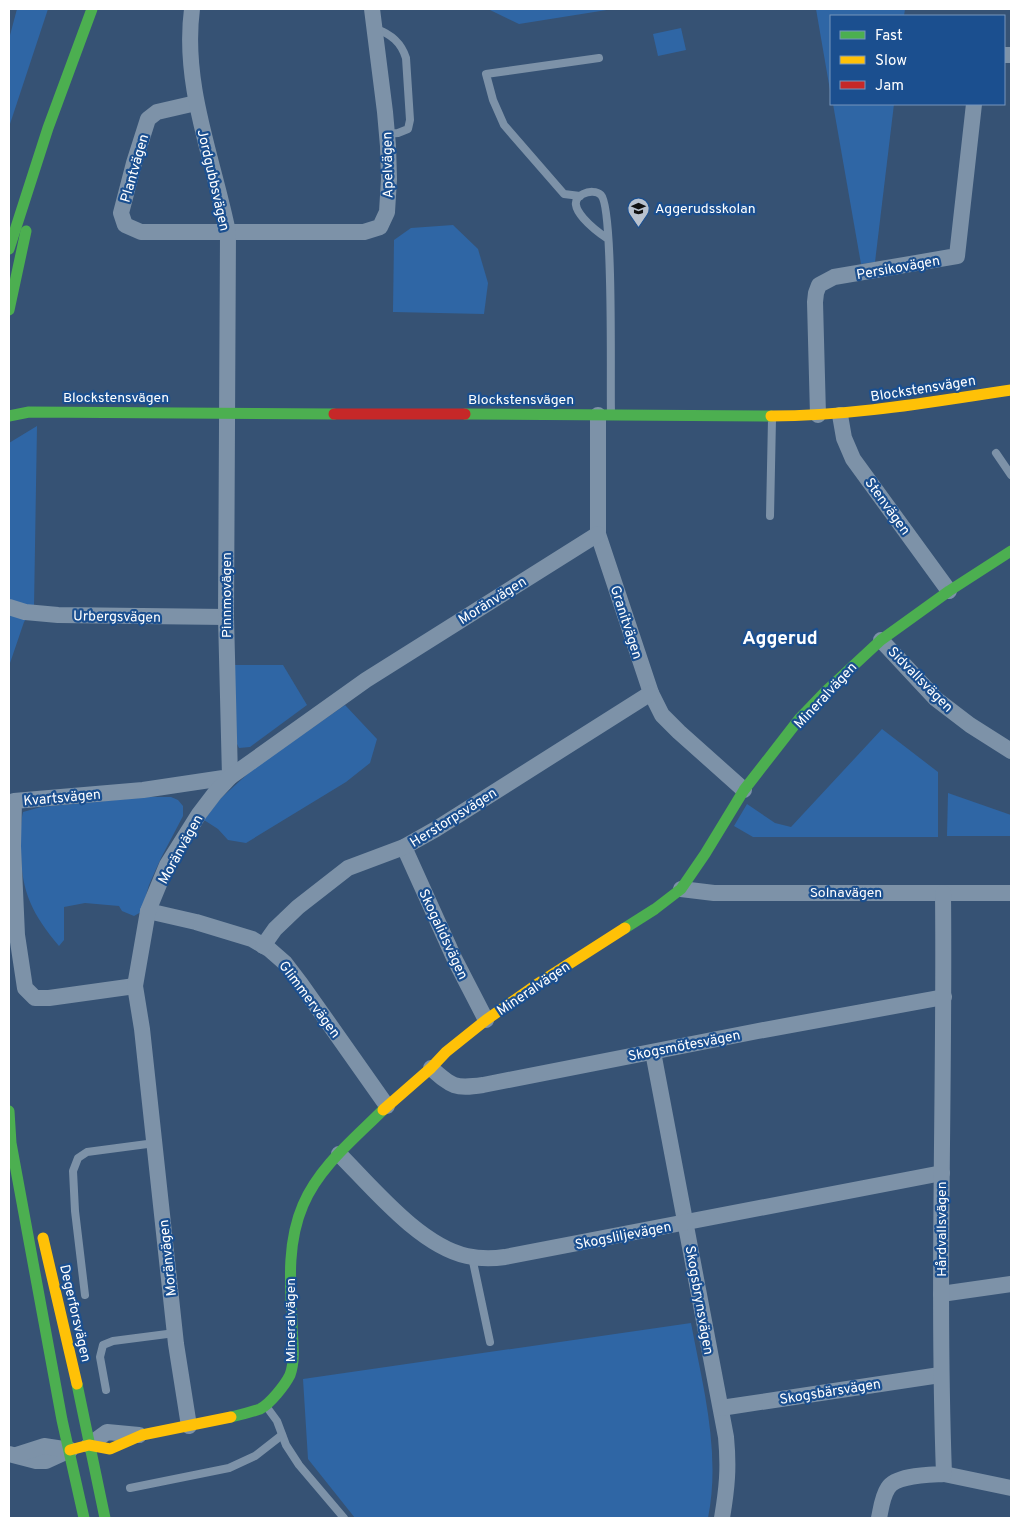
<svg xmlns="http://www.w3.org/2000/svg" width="1020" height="1527" font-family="Overpass,sans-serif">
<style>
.green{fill:#2f66a5}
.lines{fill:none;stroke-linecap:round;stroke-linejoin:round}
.lane{stroke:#7d92a8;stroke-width:8}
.street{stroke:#7d92a8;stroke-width:16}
.fast{stroke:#4caf50;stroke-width:11}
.slow{stroke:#ffc107;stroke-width:11}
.jam{stroke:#c62828;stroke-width:11}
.labels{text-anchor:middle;stroke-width:4.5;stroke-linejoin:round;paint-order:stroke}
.street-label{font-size:14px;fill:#fff;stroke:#1b4f8f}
.poi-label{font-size:14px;fill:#fff;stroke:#1b4f8f;text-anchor:start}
.district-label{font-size:19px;font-weight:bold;fill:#fff;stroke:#1b4f8f}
</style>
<rect width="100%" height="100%" fill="#365274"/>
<g class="green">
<polygon points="17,9 48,9 9,127 9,39"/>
<polygon points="488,9 613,9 519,24"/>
<polygon points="816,9 905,9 904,16 831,16 831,96"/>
<polygon points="681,28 686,50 658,56 653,34"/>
<polygon points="833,104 894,104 875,262 861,264"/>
<polygon points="453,225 478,249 488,283 484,314 393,312 394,240 411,228"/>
<polygon points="37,426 34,607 24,622 9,666 9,443"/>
<polygon points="232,665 283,665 307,705 250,747 239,748 236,742"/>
<polygon points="345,705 377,739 370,763 346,782 246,843 228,840 218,829 204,820 220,799 253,769"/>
<polygon points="882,729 938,772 938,837 753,837 734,826 747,804 775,823 791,827"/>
<polygon points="948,793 1011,815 1011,836 947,836"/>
<path d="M148 797H171L178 800 183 806V816L161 858 149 885 141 912 134 916 122 911 119 906 85 903 64 907V940L59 946C33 915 21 892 21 851 21 837 20 825 23 812L41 807Z"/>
<path d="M691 1323C703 1387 721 1453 708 1518H355L308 1459 303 1379Z"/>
</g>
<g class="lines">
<g class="lane">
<path d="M376 29C391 34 401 42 406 58L410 120 408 129 398 133 387 134"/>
<polyline points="580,196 564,194 504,125 493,100 486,74 599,58"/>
<path d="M608 239C599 233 560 205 583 194 589 191 597 191 601 195 614 208 610 384 611 413"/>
<polyline points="996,453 1011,475"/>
<polyline points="770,516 772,419"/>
<polyline points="472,1257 490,1342"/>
<polyline points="85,1295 75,1211 73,1171 78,1158 87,1152 155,1143"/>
<polyline points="106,1390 100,1357 103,1345 113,1341 175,1333"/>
<polyline points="266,1406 277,1421 286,1445 299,1465 344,1518"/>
<polyline points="130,1488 229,1468 255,1456 282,1435"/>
</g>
<g class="street">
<polyline points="1004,55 1011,55"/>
<polyline points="196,103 157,112 148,119 134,163 121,213 125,225 141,232 364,232 380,227 387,212 389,179 388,146 385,112 372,9"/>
<polyline points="598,415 598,534 651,693 662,715 679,732 744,790"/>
<polyline points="818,415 815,302 816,293 819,285 834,277 957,256 974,104"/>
<polyline points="840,415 844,438 853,459 949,591"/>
<polyline points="9,607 25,612 58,615 226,617"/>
<polyline points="881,640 936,699 970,725 1011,751"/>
<polyline points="404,847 455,960 486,1020"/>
<polyline points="681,889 714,893 1011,893"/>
<polyline points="148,911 196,922 252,939 269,949 285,963 301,984 387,1106"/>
<polyline points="263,946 275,929 298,907 348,868 404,847 436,829 651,693"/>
<path d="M135 986 49 998H35L25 988 17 935 13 846 14 801 143 790 230 777 226 617 228 232C213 158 182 85 192 9"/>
<path d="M653 1052 726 1437C729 1468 727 1488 722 1518"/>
<path d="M431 1068C452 1087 455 1089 483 1085L758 1031 944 997"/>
<path d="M339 1154C372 1187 420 1246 467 1256 480 1259 492 1259 505 1257L942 1173"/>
<polyline points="941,1294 1011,1284"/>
<polyline points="721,1408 940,1375"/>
<polyline points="189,1426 176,1344 142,1029 135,986 148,911 167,865 199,814 215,793 230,777 366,680 598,534"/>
<polyline points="89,1445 107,1432 139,1435"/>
<polyline points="9,1454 36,1461 46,1461 70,1450"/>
<polyline points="16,1455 44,1446 70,1450"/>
<polyline points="944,1474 1011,1488"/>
<path d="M879 1518C881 1509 882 1497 888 1488 896 1475 929 1475 944 1474 937 1280 945 1087 943 893"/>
</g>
<g class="fast">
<polyline points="9,249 48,128 92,9"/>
<polyline points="9,310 26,231"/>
<polyline points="465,414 771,416"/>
<polyline points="9,416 29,412 334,414"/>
<polyline points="625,928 655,909 681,889 705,854 744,790 800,718 825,692 881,640 949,591 1011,551"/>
<polyline points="9,1111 11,1143 62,1420 84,1518"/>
<polyline points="77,1384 105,1518"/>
<path d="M231 1417C240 1415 251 1412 260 1409 270 1404 285 1385 290 1375 296 1359 292 1338 292 1322 290 1283 287 1242 303 1205 319 1167 354 1139 383 1110"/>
</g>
<g class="slow">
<path d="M771 416C853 416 930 402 1011 390"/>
<polyline points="383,1110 431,1068 446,1052 486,1020 536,985 625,928"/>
<polyline points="43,1238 77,1384"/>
<polyline points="70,1450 89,1445 110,1449 142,1435 231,1417"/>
</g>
<polyline class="jam" points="334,414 465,414"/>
</g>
<defs>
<symbol id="school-pin" viewBox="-11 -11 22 30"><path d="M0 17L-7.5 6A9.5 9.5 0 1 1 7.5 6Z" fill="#b9c2ce" stroke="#1b4f8f"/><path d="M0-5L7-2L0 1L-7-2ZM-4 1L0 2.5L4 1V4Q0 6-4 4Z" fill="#111"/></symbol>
</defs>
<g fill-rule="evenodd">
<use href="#school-pin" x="626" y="196" width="25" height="34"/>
</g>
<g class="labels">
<g class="street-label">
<text transform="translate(387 165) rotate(-91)" y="5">Apelvägen</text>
<text transform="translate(134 168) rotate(-74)" y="5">Plantvägen</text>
<text transform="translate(214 180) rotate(77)" y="5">Jordgubbsvägen</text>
<text transform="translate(898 267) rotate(-10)" y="5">Persikovägen</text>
<text transform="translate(923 388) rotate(-9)" y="5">Blockstensvägen</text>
<text x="116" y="402">Blockstensvägen</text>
<text x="521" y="404">Blockstensvägen</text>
<text transform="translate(888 506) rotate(54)" y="5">Stenvägen</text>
<text transform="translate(226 595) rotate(-90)" y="5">Pinnmovägen</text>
<text transform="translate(492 600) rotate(-32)" y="5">Moränvägen</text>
<text transform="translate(117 616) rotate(1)" y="5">Urbergsvägen</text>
<text transform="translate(627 622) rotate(72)" y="5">Granitvägen</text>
<text transform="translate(921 679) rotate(45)" y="5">Sidvallsvägen</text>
<text transform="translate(825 695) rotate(-47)" y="5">Mineralvägen</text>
<text transform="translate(62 797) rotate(-5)" y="5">Kvartsvägen</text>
<text transform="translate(453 817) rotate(-32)" y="5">Herstorpsvägen</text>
<text transform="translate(180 849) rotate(-61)" y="5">Moränvägen</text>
<text x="846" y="897">Solnavägen</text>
<text transform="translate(444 934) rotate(65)" y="5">Skogalidsvägen</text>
<text transform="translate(533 988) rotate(-34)" y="5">Mineralvägen</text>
<text transform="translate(310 999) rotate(53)" y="5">Glimmervägen</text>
<text transform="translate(684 1045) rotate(-11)" y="5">Skogsmötesvägen</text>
<text transform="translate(941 1229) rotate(-90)" y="5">Hårdvallsvägen</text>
<text transform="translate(623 1235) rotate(-11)" y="5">Skogsliljevägen</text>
<text transform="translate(167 1258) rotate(-96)" y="5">Moränvägen</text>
<text transform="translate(700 1300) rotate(80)" y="5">Skogsbrynsvägen</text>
<text transform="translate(76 1313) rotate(77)" y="5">Degerforsvägen</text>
<text transform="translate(290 1320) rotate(-90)" y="5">Mineralvägen</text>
<text transform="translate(830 1391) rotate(-9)" y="5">Skogsbärsvägen</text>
</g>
<g class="poi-label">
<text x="655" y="213">Aggerudsskolan</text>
</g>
<g class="district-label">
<text x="780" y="644">Aggerud</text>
</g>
</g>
<rect width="1020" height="1527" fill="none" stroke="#ffffff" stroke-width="20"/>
<rect x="830" y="15" width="175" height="90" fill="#1b4f8f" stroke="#7695bc"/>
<rect x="840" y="31" width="25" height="8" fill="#4caf50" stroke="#7695bc"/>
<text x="875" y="40" font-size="15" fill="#ffffff">Fast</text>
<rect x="840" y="56" width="25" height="8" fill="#ffc107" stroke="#7695bc"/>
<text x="875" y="65" font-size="15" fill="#ffffff">Slow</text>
<rect x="840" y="81" width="25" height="8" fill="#c62828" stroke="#7695bc"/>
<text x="875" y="90" font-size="15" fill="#ffffff">Jam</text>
</svg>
